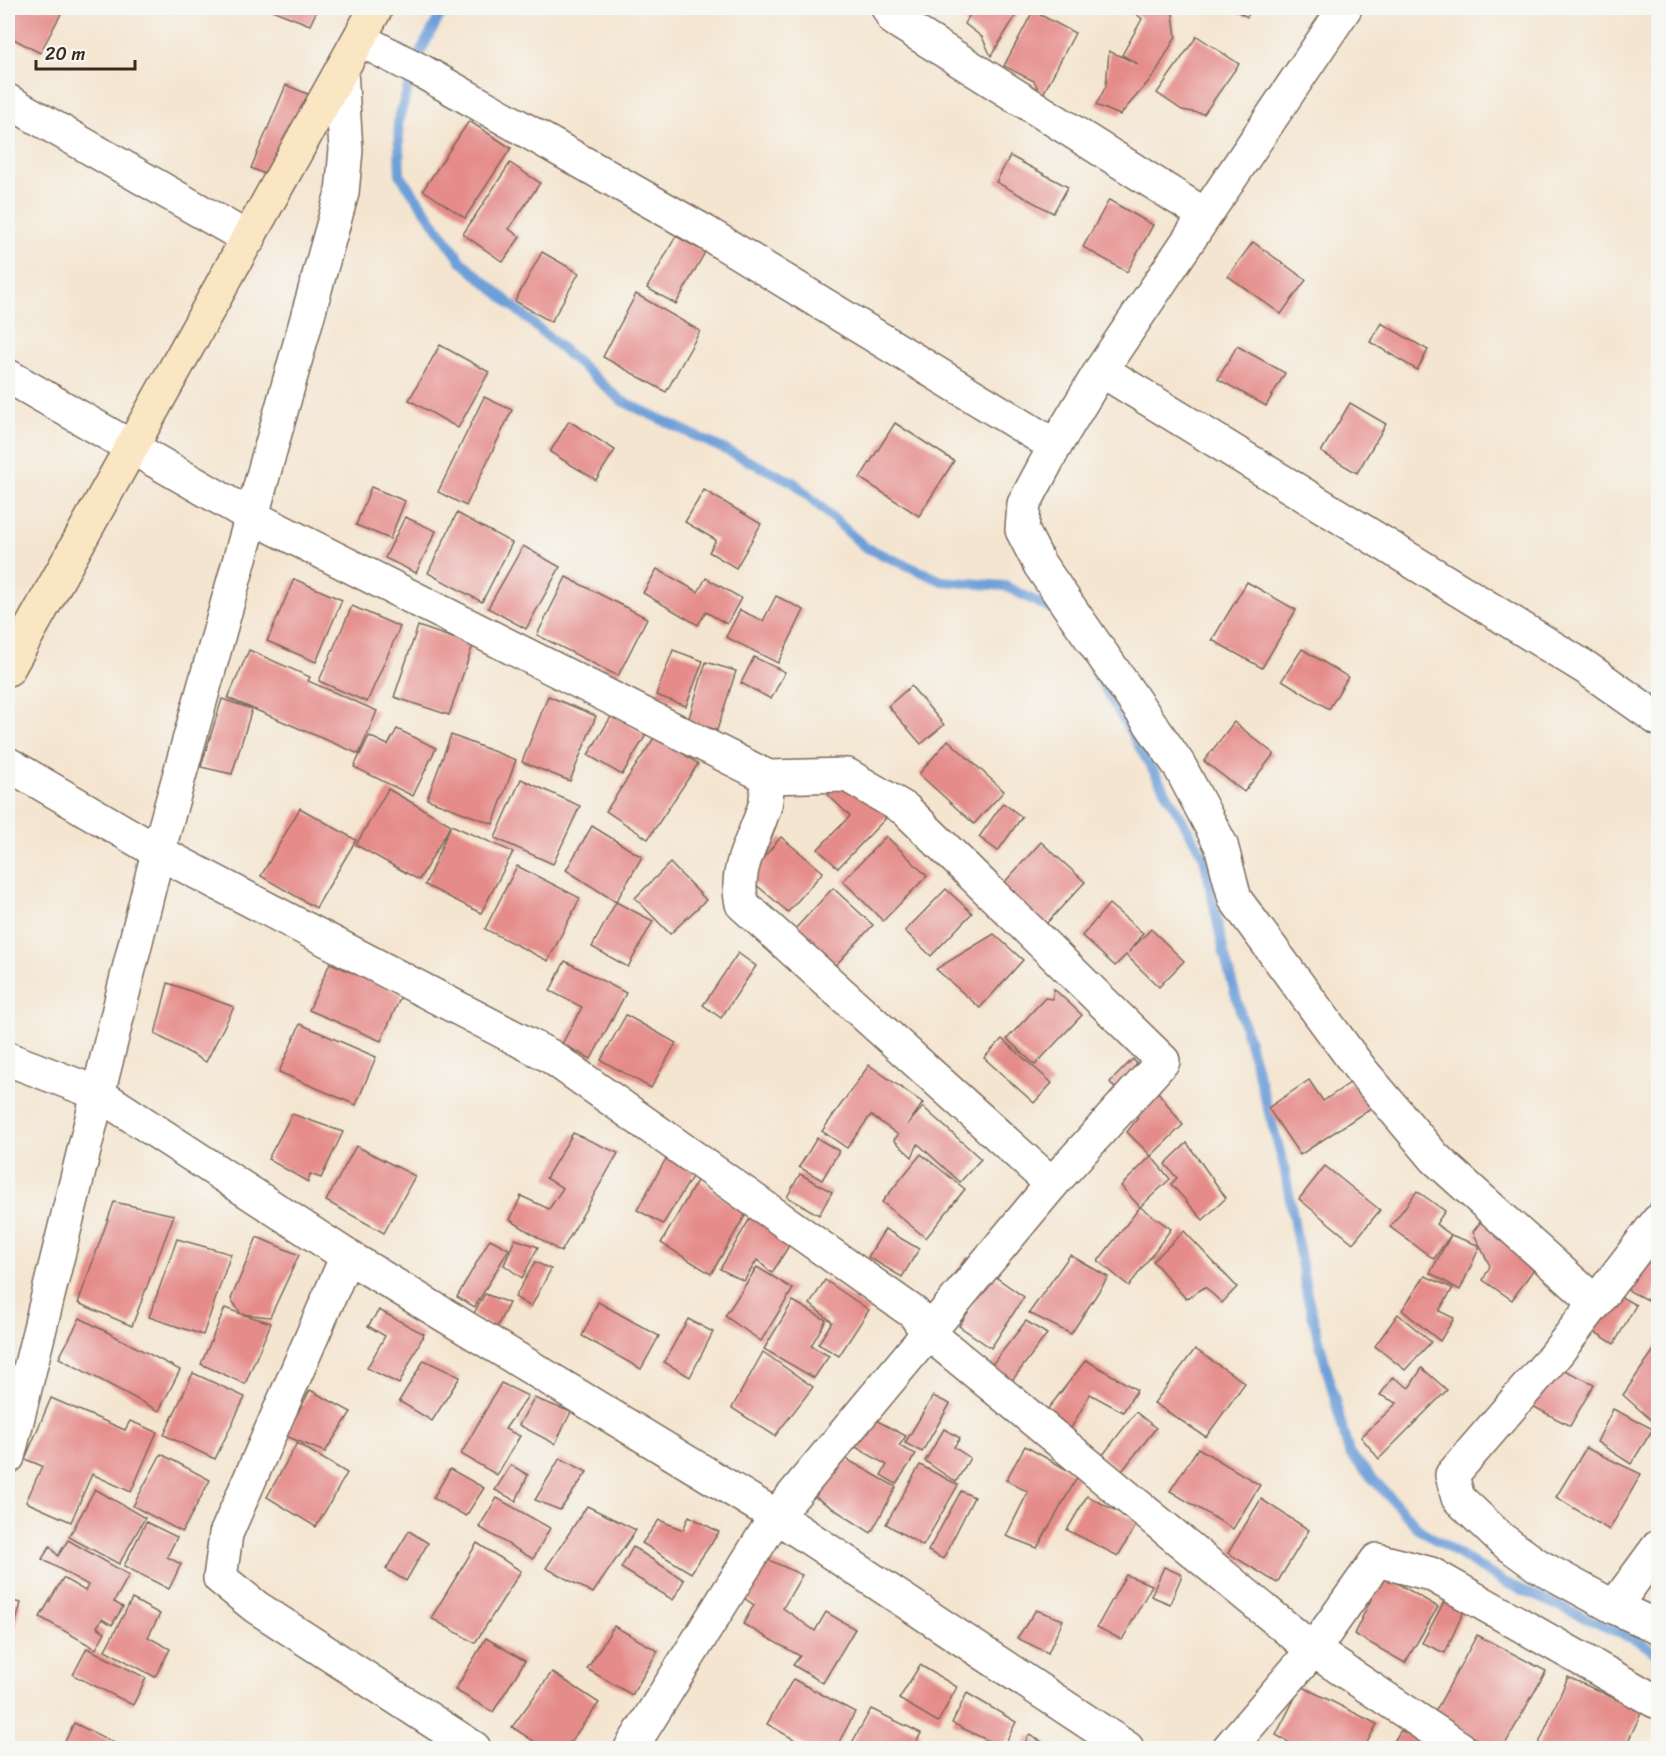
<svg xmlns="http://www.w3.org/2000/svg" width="1666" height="1756" font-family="Sriracha,sans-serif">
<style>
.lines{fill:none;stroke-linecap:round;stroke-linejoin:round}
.stream{stroke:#6d9fd8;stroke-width:10}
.building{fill:#e58c8a}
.street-casing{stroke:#7c6b5c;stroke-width:36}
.secondary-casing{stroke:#7c6b5c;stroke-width:36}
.street{stroke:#fff;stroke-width:33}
.secondary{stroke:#fbe6c4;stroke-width:33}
</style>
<rect width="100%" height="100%" fill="#f6f6f2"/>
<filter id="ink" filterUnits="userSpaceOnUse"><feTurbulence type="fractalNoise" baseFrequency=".0167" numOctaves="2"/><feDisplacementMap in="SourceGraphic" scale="12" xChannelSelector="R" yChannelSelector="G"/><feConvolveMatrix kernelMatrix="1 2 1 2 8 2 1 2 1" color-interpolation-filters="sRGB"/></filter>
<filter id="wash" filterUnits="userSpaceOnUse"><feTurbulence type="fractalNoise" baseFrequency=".008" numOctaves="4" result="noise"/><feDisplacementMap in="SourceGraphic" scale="24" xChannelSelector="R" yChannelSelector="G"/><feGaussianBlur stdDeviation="1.35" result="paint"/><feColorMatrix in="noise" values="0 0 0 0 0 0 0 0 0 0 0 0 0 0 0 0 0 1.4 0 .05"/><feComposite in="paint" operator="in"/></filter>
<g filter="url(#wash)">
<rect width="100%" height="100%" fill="#f4e5d0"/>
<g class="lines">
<g class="stream">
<polyline points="444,8 418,56 398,121 400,175 462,262 622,401 793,482 865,547 942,581 1005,586 1055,611 1059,617"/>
<polyline points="1094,670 1204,857 1224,954 1284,1166 1307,1295 1349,1453 1420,1530 1502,1581 1642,1643 1658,1655"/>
</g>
</g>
<g id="blocks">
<g class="building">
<polygon points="8,8 64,8 40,53 8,36"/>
<polygon points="267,8 318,8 310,25"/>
<polygon points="973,8 1020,9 991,56 982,37 965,24"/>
<polygon points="1130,8 1172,8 1176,36 1155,74 1120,115 1096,105 1106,86 1109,51 1138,64 1122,55 1142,19"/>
<polygon points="1231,8 1252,8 1247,17"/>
<polygon points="1033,11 1075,33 1042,96 1034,81 1004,66"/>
<polygon points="1197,36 1239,64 1204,114 1182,110 1157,93"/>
<polygon points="286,85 310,95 276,179 251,168"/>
<polygon points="469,121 511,148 465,218 423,190"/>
<polygon points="1010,156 1068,187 1053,213 996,182"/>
<polygon points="510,163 540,183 509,229 520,237 503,262 463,234"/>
<polygon points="1109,200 1153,225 1127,272 1083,247"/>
<polygon points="676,236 705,252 676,304 647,288"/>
<polygon points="1253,242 1306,280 1281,314 1228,276"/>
<polygon points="542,252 579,273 551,322 515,301"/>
<polygon points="636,294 700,331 666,392 603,357"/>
<polygon points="1381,323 1428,350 1417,370 1370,342"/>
<polygon points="440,345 489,372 458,428 409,400"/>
<polygon points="1237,346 1285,373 1266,406 1218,379"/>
<polygon points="484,397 512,410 466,506 438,492"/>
<polygon points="1350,403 1386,424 1357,473 1321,452"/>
<polygon points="569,421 615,450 596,480 550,452"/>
<polygon points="895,423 954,461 919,516 860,478"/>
<polygon points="371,487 405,501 390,539 356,525"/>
<polygon points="704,490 761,524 736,568 709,552 716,540 685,522"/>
<polygon points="457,513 512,543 482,602 428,573"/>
<polygon points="405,517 436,531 416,573 385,558"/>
<polygon points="523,546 560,567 526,629 488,608"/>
<polygon points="657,569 698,592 706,578 741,598 727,624 706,612 698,625 643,593"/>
<polygon points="566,577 647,618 618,676 537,635"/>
<polygon points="294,579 342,600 316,662 267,641"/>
<polygon points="1247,582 1296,610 1262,668 1212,640"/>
<polygon points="776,596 804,610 778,663 726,637 740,610 763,621"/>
<polygon points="352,606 400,627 367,702 319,681"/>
<polygon points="418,626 473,645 449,715 394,697"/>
<polygon points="1302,649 1348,677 1329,709 1282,680"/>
<polygon points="249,650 310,677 308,681 377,711 359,754 228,698"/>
<polygon points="673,650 703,661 686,706 656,695"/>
<polygon points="754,657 785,672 771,699 741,683"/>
<polygon points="706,662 736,671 717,730 688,721"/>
<polygon points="911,686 944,725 921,744 888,706"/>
<polygon points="548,696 596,716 570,781 522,762"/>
<polygon points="222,699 252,709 232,774 201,767"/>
<polygon points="612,715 646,735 622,775 588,755"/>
<polygon points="1234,722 1274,754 1244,792 1204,761"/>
<polygon points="397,729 436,748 413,796 354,767 369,736 388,745"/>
<polygon points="451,735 516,760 493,824 427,799"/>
<polygon points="656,735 698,764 648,839 606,811"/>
<polygon points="948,740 1004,791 974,824 919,774"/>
<polygon points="847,775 888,816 838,868 818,849 850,816 828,795"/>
<polygon points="521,779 580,806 553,864 495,838"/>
<polygon points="388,789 451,825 513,852 481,913 425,885 451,825 419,880 356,845"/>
<polygon points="1003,803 1022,817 998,851 979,837"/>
<polygon points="300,808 356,840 316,908 261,876"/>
<polygon points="592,826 642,857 616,902 566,870"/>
<polygon points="886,836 927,876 883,921 843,881"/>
<polygon points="781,837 823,872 788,912 747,877"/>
<polygon points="1041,842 1085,882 1045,925 1002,885"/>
<polygon points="670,863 706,900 670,934 635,898"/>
<polygon points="517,866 580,898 548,961 485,929"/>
<polygon points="833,888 873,925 834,967 794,930"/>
<polygon points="946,889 972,913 931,956 905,931"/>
<polygon points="616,902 653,921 628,967 592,947"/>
<polygon points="1109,904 1143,933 1129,952 1151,929 1184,961 1159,987 1126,955 1115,966 1082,936"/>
<polygon points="994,934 1023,960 980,1008 936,969"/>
<polygon points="738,953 756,966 721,1018 703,1005"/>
<polygon points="565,961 626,993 591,1059 562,1044 582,1007 550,991"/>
<polygon points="330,963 402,994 381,1041 309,1010"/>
<polygon points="168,983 234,1007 206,1062 155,1034"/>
<polygon points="1054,989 1082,1015 1035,1065 1007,1039 1045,998 1053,999"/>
<polygon points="626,1015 676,1043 651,1088 601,1060"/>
<polygon points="300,1024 376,1057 356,1105 279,1072"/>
<polygon points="1002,1039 1052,1083 1034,1103 984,1058"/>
<polygon points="1133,1059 1183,1125 1151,1156 1170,1179 1140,1207 1121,1186 1151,1156 1127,1132 1138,1118 1110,1082"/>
<polygon points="869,1065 923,1103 907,1125 923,1107 981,1159 960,1182 918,1144 912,1157 894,1140 898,1135 871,1115 847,1148 822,1131"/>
<polygon points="1309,1080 1323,1101 1353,1081 1371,1108 1300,1155 1268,1108"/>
<polygon points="292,1114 343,1132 321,1178 310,1174 308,1182 268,1159"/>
<polygon points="573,1133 618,1153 561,1252 510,1220 521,1196 549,1209 563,1188 546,1178"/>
<polygon points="817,1138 839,1151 822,1180 799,1167"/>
<polygon points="1187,1143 1226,1198 1203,1220 1171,1184 1177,1178 1165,1164"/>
<polygon points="356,1146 415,1176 384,1233 326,1201"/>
<polygon points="921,1154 965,1189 926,1238 882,1202"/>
<polygon points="667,1157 695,1172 663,1224 637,1210"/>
<polygon points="1325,1166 1380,1210 1353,1243 1299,1199"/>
<polygon points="800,1174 832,1192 819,1215 787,1197"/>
<polygon points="698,1179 746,1214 711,1274 661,1243"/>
<polygon points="1658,1190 1658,1217 1648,1209"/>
<polygon points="1417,1191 1445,1211 1436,1224 1451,1235 1434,1259 1390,1227"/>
<polygon points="114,1202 174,1215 132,1326 78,1303"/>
<polygon points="1140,1207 1171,1229 1129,1286 1098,1261"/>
<polygon points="1487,1213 1538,1263 1512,1300 1483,1280 1490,1266 1473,1232"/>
<polygon points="752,1215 793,1239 772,1273 757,1260 744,1281 720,1269"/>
<polygon points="885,1229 919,1249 902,1277 868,1257"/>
<polygon points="1184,1231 1237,1287 1222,1303 1205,1287 1186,1299 1153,1261"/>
<polygon points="1451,1235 1480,1246 1460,1290 1430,1273"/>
<polygon points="257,1237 299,1255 270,1317 242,1314 271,1323 245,1384 201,1364 225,1308 241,1314 231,1299"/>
<polygon points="177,1239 231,1254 203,1335 149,1317"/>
<polygon points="490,1239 509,1249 475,1307 457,1297"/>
<polygon points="515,1239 538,1247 522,1278 504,1265"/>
<polygon points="1624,1245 1658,1264 1658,1285 1649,1301 1606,1279"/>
<polygon points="1070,1255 1108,1277 1071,1334 1029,1313"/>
<polygon points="967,1257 1024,1297 991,1348 959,1326 973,1304 946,1285"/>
<polygon points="535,1262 551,1269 531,1307 515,1297"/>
<polygon points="757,1267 793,1289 761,1341 725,1316"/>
<polygon points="1425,1276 1453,1288 1439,1311 1454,1318 1440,1341 1402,1310"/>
<polygon points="825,1280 869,1310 839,1356 818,1344 832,1322 810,1304"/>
<polygon points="1595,1283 1636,1305 1614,1344 1574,1319"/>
<polygon points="485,1294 509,1303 496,1329 473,1315"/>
<polygon points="793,1301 826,1320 811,1346 829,1356 814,1378 764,1349"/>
<polygon points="598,1302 659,1336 641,1369 582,1336"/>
<polygon points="379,1310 424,1334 399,1384 367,1368 385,1336 368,1326"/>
<polygon points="1398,1314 1431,1342 1405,1370 1375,1346"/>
<polygon points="80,1318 180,1370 159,1411 59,1358"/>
<polygon points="688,1319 713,1332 690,1377 664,1362"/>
<polygon points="1026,1321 1047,1334 1008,1386 987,1371"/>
<polygon points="1658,1344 1658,1426 1623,1395"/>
<polygon points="1195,1349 1245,1383 1206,1437 1154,1403"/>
<polygon points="763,1352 813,1387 775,1436 732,1408"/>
<polygon points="424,1360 460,1377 432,1421 399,1401"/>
<polygon points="1086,1360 1137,1390 1123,1412 1090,1394 1070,1430 1047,1410"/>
<polygon points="1543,1360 1594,1384 1570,1426 1523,1401"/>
<polygon points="1422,1368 1447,1390 1379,1459 1361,1437 1397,1403 1380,1395 1393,1377 1409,1388"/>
<polygon points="193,1373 245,1397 215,1459 164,1435"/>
<polygon points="501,1383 528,1396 505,1429 520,1436 497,1475 461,1454"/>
<polygon points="310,1390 351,1412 325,1452 286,1436"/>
<polygon points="933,1396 950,1404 922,1452 905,1443"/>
<polygon points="51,1398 125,1430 130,1421 157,1432 131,1492 92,1474 71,1522 26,1502 42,1466 25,1459"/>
<polygon points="534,1398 571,1412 555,1444 519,1425"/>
<polygon points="1613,1409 1653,1429 1631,1464 1597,1442"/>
<polygon points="1136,1412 1156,1428 1122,1471 1102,1456"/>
<polygon points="870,1417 906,1436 899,1446 916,1454 896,1484 881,1475 887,1465 854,1446"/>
<polygon points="944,1429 960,1438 954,1447 970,1458 956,1482 925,1461"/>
<polygon points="297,1443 347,1473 316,1527 267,1497"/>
<polygon points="1025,1446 1078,1476 1037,1548 1006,1536 1028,1492 1006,1480"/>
<polygon points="1198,1448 1260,1485 1233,1529 1170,1491"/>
<polygon points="1586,1448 1641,1474 1609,1530 1556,1497"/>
<polygon points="161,1454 210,1480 182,1532 133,1506"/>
<polygon points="841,1456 896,1487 871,1533 815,1497"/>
<polygon points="560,1458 587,1472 560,1510 535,1500"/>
<polygon points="511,1465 528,1475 516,1501 495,1490"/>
<polygon points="920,1465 958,1485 923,1546 886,1524"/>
<polygon points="450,1469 484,1488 466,1516 433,1498"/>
<polygon points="95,1489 145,1518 119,1564 69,1537"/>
<polygon points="961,1491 974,1497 943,1559 928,1551"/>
<polygon points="1087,1496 1138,1522 1118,1556 1067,1530"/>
<polygon points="497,1498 550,1528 533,1559 479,1527"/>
<polygon points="1261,1499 1309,1530 1277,1583 1228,1553"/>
<polygon points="587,1506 636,1530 593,1593 546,1568"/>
<polygon points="689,1516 719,1532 691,1573 642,1543 659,1520 683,1530"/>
<polygon points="146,1522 177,1537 167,1557 181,1564 169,1589 124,1566"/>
<polygon points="409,1531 428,1543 406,1581 386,1569"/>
<polygon points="68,1540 129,1575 114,1602 123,1607 112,1625 102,1619 97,1627 105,1632 96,1649 40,1617 63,1578 85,1591 88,1585 42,1559 50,1546 58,1556"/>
<polygon points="477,1543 521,1571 475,1643 431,1618"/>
<polygon points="633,1547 684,1580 673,1600 621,1568"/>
<polygon points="767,1559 802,1575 783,1608 815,1631 826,1612 855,1629 823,1683 793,1665 800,1656 743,1624 754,1605 744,1598"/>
<polygon points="1164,1567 1182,1575 1170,1604 1151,1596"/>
<polygon points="1126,1575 1152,1585 1122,1640 1097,1627"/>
<polygon points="1383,1575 1438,1607 1405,1663 1354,1634"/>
<polygon points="132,1599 160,1614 148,1637 170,1649 155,1677 105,1650"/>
<polygon points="8,1600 21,1603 8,1652"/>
<polygon points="1445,1600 1465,1608 1445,1653 1422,1643"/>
<polygon points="1036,1610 1063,1620 1048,1653 1017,1638"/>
<polygon points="614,1626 658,1651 632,1695 587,1669"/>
<polygon points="1477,1635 1546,1671 1503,1748 1490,1748 1435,1712"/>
<polygon points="486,1638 525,1661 493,1712 455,1690"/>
<polygon points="87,1648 146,1678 133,1705 73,1675"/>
<polygon points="920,1665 957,1687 938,1722 899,1699"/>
<polygon points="552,1672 599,1703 566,1748 544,1748 512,1727"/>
<polygon points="1568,1677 1642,1711 1625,1748 1537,1748"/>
<polygon points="793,1679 855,1712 836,1748 809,1748 767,1724"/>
<polygon points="1301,1686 1377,1724 1364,1748 1298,1748 1276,1735"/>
<polygon points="967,1693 1016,1722 1003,1748 952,1723"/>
<polygon points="871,1709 921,1733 913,1748 849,1748"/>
<polygon points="74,1723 113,1742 109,1748 62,1748"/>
<polygon points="1401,1730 1430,1747 1390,1748"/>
<polygon points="1029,1735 1054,1748 1022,1748"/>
</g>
</g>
</g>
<g filter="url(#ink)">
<use href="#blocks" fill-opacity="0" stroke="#7c6b5c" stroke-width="1.5"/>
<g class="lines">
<defs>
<g id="street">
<polyline points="888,8 894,19 1205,215"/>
<polyline points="1345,8 1101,370 1055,446 1024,504 1022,530 1040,565 1179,765 1221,845 1235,899 1361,1070 1435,1158 1596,1303"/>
<polyline points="359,39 423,72 705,232 1055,446"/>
<polyline points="8,101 249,239"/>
<polyline points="1101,370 1586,668 1658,719"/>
<polyline points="8,376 251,516 768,777 847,775 905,809 1163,1061 1052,1184 776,1516 631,1748"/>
<polyline points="8,764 158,852 550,1056 914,1313 927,1332 1313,1650 1460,1748"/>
<path d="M768 777C767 786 767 796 765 805 755 840 733 867 742 904L1052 1184"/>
<polyline points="8,1059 97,1093 347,1256 776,1516 1127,1748"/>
<polyline points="1658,1221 1557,1353 1452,1475 1458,1498 1501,1539 1537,1565 1614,1607 1658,1627"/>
<polyline points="347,1256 226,1534 220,1578 256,1607 474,1748"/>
<polyline points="8,1457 158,852 342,193 346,150 341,71"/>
<polyline points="1614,1607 1658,1547"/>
<polyline points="1229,1748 1313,1650 1377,1560 1431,1574 1655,1701"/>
</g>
<polyline id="secondary" points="8,669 376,8"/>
</defs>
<use href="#street" class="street-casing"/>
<use href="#secondary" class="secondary-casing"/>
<use href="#street" class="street"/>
<use href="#secondary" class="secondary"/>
</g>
</g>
<rect width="1666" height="1756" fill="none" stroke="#f6f6f2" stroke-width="30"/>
<path d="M36 60v9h99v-9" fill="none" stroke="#3b2a1e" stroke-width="3"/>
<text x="45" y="60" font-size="18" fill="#3b2a1e" stroke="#f6f6f2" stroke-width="4.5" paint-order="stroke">20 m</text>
</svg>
